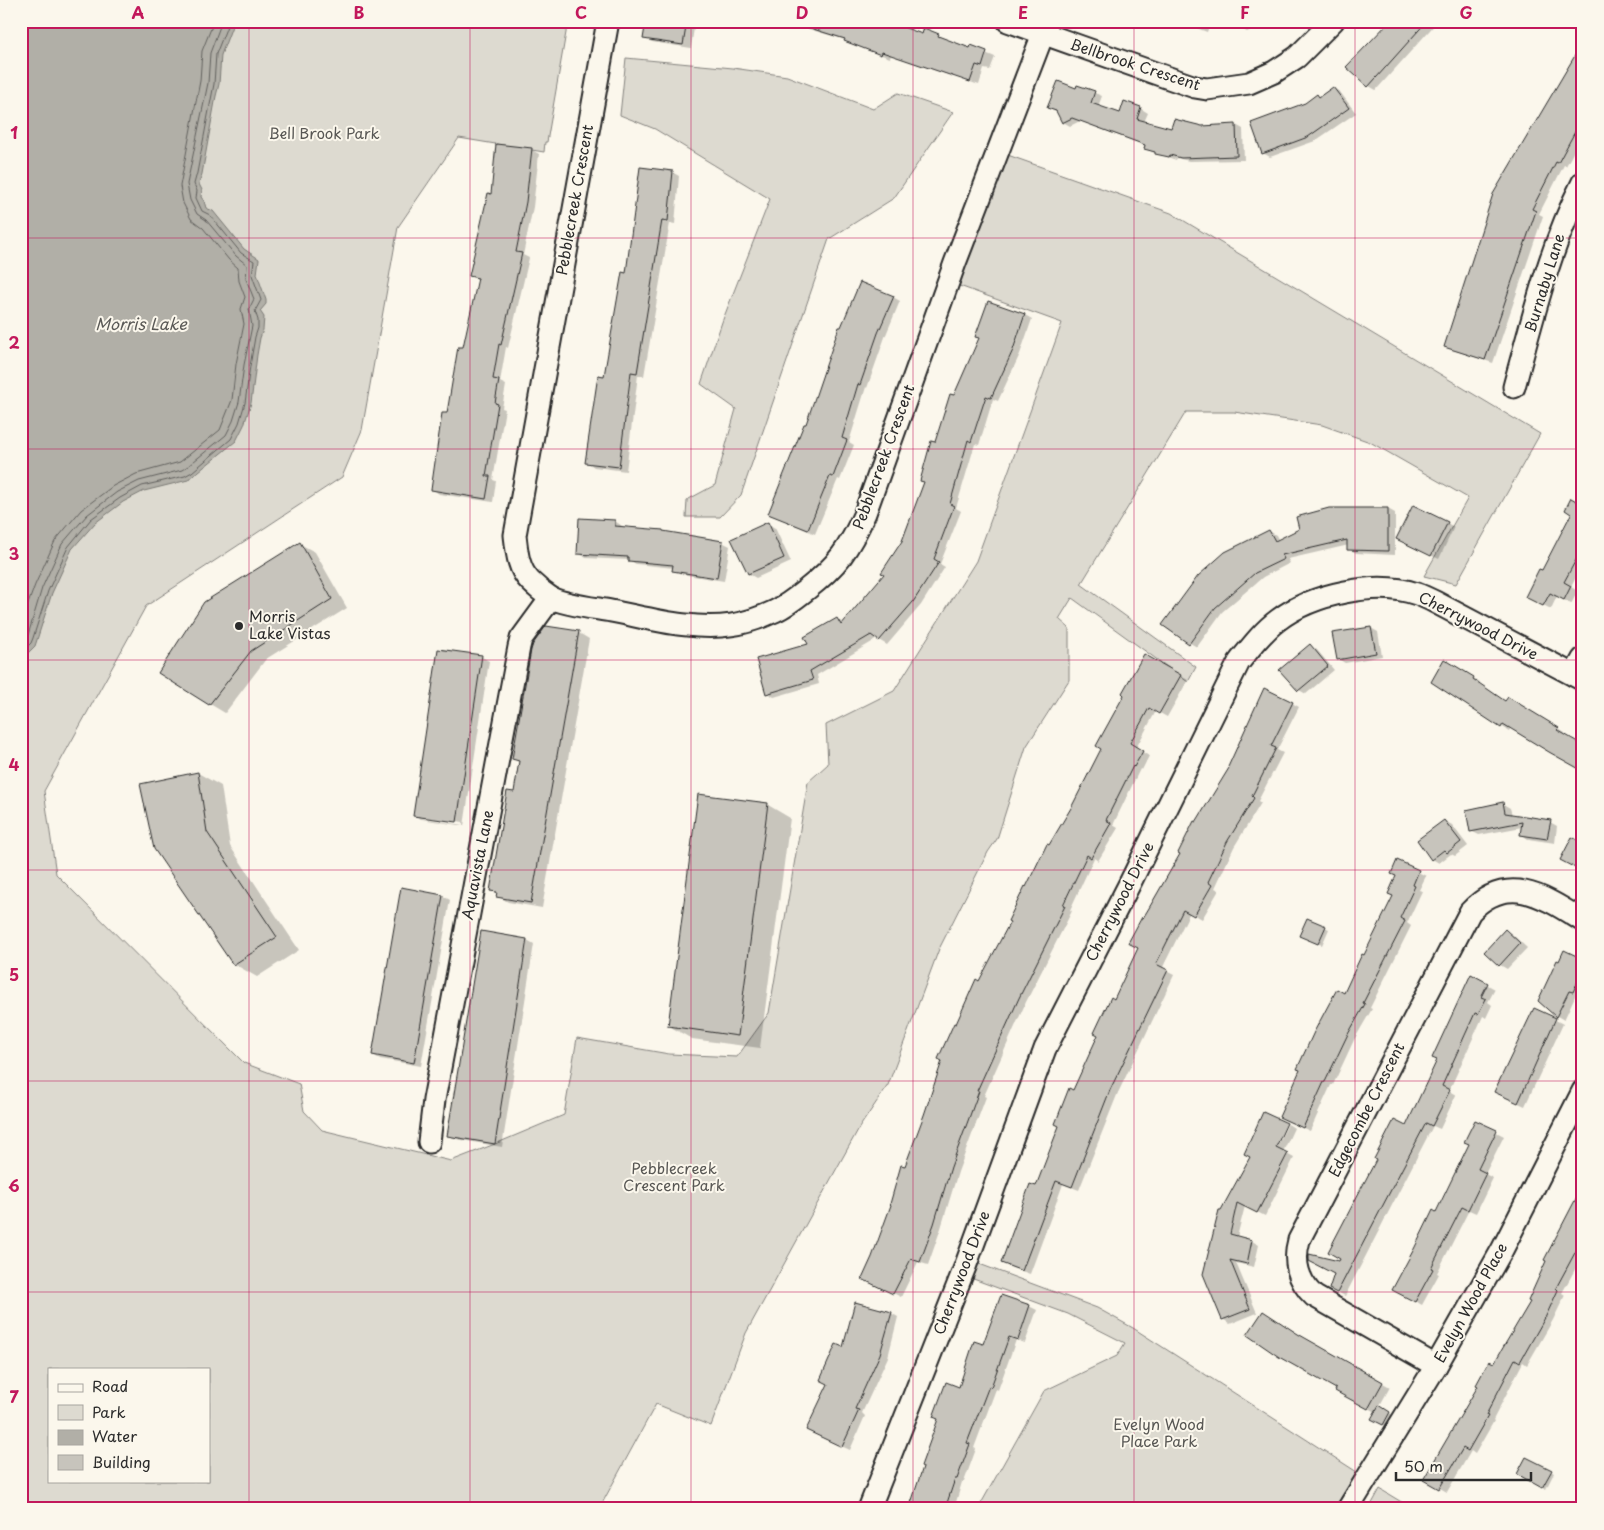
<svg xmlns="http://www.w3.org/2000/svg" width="1604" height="1530" font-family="'Playpen Sans',sans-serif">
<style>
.green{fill:#dddad0;stroke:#84827e;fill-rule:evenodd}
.water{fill:#b1afa7;stroke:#7b7a75}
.shadow{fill:#0003;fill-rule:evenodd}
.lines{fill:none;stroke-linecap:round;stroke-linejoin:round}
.shore{stroke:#61605d;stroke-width:1}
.building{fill:#c7c4bc;stroke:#2b2b2b}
.street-casing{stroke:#2b2b2b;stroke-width:25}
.street{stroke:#fbf7ec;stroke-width:21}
.grid{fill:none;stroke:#c2185b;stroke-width:1;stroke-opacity:0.55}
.poi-dot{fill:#2b2b2b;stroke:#fbf7ec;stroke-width:2}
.labels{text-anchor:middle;stroke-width:4;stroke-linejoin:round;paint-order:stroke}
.street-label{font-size:15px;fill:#2b2b2b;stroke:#fbf7ec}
.park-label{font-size:15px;fill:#585754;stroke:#fbf7ec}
.poi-label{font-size:15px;fill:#2b2b2b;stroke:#fbf7ec;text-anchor:start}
.water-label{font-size:16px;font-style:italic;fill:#5a5956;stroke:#fbf7ec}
.neatline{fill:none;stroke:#c2185b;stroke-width:2}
.grid-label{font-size:16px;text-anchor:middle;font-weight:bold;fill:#c2185b}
</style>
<rect width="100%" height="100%" fill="#fbf7ec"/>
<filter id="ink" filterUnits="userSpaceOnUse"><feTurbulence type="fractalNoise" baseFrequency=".02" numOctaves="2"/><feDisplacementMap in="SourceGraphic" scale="10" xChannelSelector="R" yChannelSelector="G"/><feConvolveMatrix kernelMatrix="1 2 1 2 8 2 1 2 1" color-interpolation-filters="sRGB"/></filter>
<g filter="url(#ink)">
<g class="green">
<path d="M225 21H568L547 142H545L544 152 459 138 398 227 362 430 342 477 146 606 44 791 56 874 244 1063 299 1084 304 1111 322 1130 451 1161 495 1144 564 1115 577 1038 669 1054 737 1057 769 1013 808 782 828 764 826 725 894 691 976 561 1062 323 954 284 1002 153 1171 213 1540 434 1456 584 1424 576 1468 498 1370 442 1322 425 1234 412H1186L1081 584 1196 667 1188 682 1072 598 1059 619 1069 628V680L1026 747 997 839 988 852 939 949 888 1085 859 1128 746 1333 711 1426 656 1404 599 1509H21V614L184 205ZM49 1369H209V1481H49Z"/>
<polygon points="626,58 733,68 787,76 873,109 898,93 953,112 894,198 829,239 741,495 720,517 686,517 687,500 715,485 736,409 701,384 722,322 770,199 655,129 620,115"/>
<polygon points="974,1262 1097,1308 1133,1328 1357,1472 1334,1509 978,1509 1044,1391 1117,1356 1125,1343 1068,1314 968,1277"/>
<polygon points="1380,1489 1413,1509 1369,1509"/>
</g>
<polygon class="water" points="21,21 234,21 221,55 219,84 216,96 202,174 199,184 202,190 201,197 204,201 206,208 213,211 244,249 259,259 257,274 266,300 266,304 260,311 264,317 263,330 260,338 257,355 251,403 244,425 236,441 188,480 144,491 123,502 95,523 72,549 52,593 35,646 21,660"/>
<g class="shadow">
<polygon points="648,21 695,21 691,48 652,42 645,38"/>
<polygon points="776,21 900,21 902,22 901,27 922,35 924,30 971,49 971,47 995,57 990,70 984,69 979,85 891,55 890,58 854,45 846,40 796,25 794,29"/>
<polygon points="1178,21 1211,21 1207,32"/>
<polygon points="1236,21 1269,21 1247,32 1240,28"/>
<polygon points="1392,21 1438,21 1376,90 1369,86"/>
<polygon points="1583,44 1583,134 1566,166 1564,165 1539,214 1543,216 1493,363 1453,350 1446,346"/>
<polygon points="1078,86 1102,96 1098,107 1121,115 1140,108 1148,113 1144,122 1172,129 1236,125 1243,129 1244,160 1189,161 1177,158 1176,160 1153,152 1145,148 1146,146 1080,121 1070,126 1063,122 1057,113 1049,108 1077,90"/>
<polygon points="1333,88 1340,92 1356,113 1315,141 1270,157 1263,153 1306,104 1317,96 1320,98"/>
<polygon points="532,150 539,154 533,207 523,255 529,258 508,348 506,347 500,382 506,385 502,408 505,409 493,480 496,481 493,502 439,494 432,489 479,280 470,276 492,195"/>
<polygon points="672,172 679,176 675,224 670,223 644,376 638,375 626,471 594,467 587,462 627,275"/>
<polygon points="893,297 900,301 885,337 867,388 866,387 849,442 854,445 840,480 838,479 815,534 777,517 807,426"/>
<polygon points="988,303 1025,315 1032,319 1020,354 998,401 993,399 979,445 975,444 956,508 961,511 940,564 945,567 921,605 887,645 877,639 817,675 819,684 774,697 767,693 810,645 837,620 844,623 886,574 903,541 925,483 936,444 980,338"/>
<polygon points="1583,383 1583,401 1577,397"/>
<polygon points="1583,499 1583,564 1571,587 1578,591 1571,604 1557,596 1551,609 1533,600 1542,572"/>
<polygon points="1388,509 1395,513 1395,555 1356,553 1349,549 1349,545 1288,559 1290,563 1263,577 1222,612 1197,647 1190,643 1269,531 1276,535 1279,541"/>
<polygon points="615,521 622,526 622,528 722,542 730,546 724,581 681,574 674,570 674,568 636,564 629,560 586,558 579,553"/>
<polygon points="767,523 775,528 791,562 756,578 749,574"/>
<polygon points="1447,523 1454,527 1439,559 1405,543"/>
<polygon points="300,544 315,552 347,608 266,659 225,713 210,704"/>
<polygon points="1371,628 1378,632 1382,656 1345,663 1338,659"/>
<polygon points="579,633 589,639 542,908 508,902 497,896 498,894 491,890 515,794 520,763 513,758"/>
<polygon points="1310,646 1317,650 1334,670 1306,694 1299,690"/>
<polygon points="1145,656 1188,680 1167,717 1156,711 1136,748 1149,756 1142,770 1140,769 1113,825 1118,828 1098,861 1094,858 1070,910 1072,911 1026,1002 984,1096 986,1097 958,1172 941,1228 928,1265 918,1262 901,1297 871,1282 874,1257 957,1026 1027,889 1072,809 1102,748"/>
<path d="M482 657 489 661 464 826 421 819 414 815ZM420 815 463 822V825L420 818Z"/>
<polygon points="1445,661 1480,682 1479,684 1506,702 1509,699 1565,733 1564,736 1511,727 1509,731 1501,726"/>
<polygon points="1292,703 1299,707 1277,750 1283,753 1258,801 1261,803 1234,847 1215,888 1219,890 1202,919 1190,912 1162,969 1174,975 1117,1095 1079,1190 1063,1184 1030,1274 1010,1267 1003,1263 1036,1187 1074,1092 1140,948 1143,919 1197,824"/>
<polygon points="198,773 221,786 230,846 299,950 257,977 234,964 155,848"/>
<polygon points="1503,804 1510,808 1512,815 1550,822 1557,826 1555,843 1528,839 1521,834 1522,827 1479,835 1471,831"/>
<polygon points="768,805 790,818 760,1048 692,1039 669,1026"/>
<polygon points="1445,821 1452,825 1468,846 1455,856 1451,854 1439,863 1432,859"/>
<polygon points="1398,862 1426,876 1419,890 1422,891 1407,923 1411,926 1370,1008 1372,1009 1354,1040 1333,1085 1331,1085 1310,1131 1288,1121 1344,994 1395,896"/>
<polygon points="443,896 450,900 421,1066 380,1059 373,1055"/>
<polygon points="1307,919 1329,929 1322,945 1303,937"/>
<polygon points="1506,931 1513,935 1527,948 1507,969 1500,965"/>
<polygon points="482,933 527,940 534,944 502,1147 456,1139 448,1135"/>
<polygon points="1583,960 1583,989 1580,995 1576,994 1564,1020 1557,1016 1540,1000"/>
<polygon points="1472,976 1495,989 1488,1002 1492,1005 1486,1018 1483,1016 1449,1091 1456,1095 1440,1129 1433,1126 1345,1296 1337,1292 1340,1263 1439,1060"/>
<polygon points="1535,1009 1563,1024 1525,1106 1503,1096"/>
<polygon points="1475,1121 1504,1136 1485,1174 1493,1178 1476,1213 1469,1210 1437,1273 1439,1274 1422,1305 1394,1289 1437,1213 1470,1144"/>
<polygon points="1288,1124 1294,1128 1283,1152 1294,1158 1265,1216 1245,1206 1237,1237 1252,1241 1259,1245 1254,1267 1236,1263 1257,1313 1230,1324 1223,1319 1222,1212 1272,1152 1274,1153"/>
<polygon points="1583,1187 1583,1255 1562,1293 1565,1295 1553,1320 1527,1365 1523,1362 1493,1420 1494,1421 1475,1454 1471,1451 1447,1492 1424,1479 1531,1302"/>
<polygon points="1029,1306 1037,1310 1025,1343 1016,1340 998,1390 996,1389 974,1448 976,1449 964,1482 962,1482 954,1509 911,1509 959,1388 984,1346"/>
<polygon points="891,1313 898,1317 888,1357 862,1413 865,1416 850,1450 815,1434 829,1384 844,1349"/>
<polygon points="1304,1339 1390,1387 1379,1407 1393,1415 1386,1426 1372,1418 1376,1412 1337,1390 1338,1388"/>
<polygon points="1527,1458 1554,1473 1546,1489 1519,1473"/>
<polygon points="1583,1486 1583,1499 1577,1495"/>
</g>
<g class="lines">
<g class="shore">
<polyline points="21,631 28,604 35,585 55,541 81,510 113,486 136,474 180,462 220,430 232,400 236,364 244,324 241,309 245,297 239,281 238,268 229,260 203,228 191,219 183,203 180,186 200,81 202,51 214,21"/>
<polyline points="21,644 28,635 42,588 62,544 87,515 117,492 139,481 182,470 188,466 226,435 233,421 239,402 244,365 252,326 249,309 254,299 246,279 247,265 236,256 206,220 197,214 190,200 187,184 208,83 210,53 222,21"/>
<polyline points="21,653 31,643 33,638 48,591 68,547 91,519 120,498 142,486 185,476 192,472 231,439 239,423 245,403 250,366 255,337 258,328 258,320 255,311 261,300 252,275 254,261 241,253 210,215 202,211 196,198 197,191 194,184 197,173 214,84 216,54 229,21"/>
</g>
</g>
<g class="building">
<polygon points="646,21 687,21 683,45 643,39"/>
<polygon points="800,21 887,21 922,34 924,28 939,34 938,36 970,48 971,45 987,51 982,67 976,65 970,82 882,52 881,55 844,41 845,39 800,25"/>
<polygon points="1390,21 1427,21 1368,87 1346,67"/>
<polygon points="1583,42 1583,117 1558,163 1556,162 1532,209 1536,211 1485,360 1444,347 1493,194"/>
<polygon points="1058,81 1076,88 1077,85 1095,91 1091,103 1120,113 1124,101 1141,107 1137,119 1171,128 1174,119 1202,126 1236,124 1237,156 1181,158 1170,155 1169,157 1155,154 1155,152 1144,149 1145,145 1072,118 1062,123 1056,111 1047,108"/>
<polygon points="1333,87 1349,108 1308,137 1262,154 1251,123 1305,103 1317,94 1319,97"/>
<polygon points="496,144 532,148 526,202 516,252 522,253 501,345 499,344 493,379 499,380 495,403 498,404 486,476 490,476 486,499 431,490 442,413 447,413 458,347 463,347 478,278 469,276 488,193 491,194"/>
<polygon points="640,167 673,171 668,221 662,220 637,373 631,372 619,467 585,463 598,375 604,376 622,272 626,273"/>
<polygon points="860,282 894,296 878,333 860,385 858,384 842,438 847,440 833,477 830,476 808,530 768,514 804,424 806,424 839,327 841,327"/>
<polygon points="988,301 1025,314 1013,350 991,398 986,396 971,442 968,440 950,504 954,506 934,559 939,562 913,602 879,641 871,635 810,671 813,680 766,694 756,659 808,644 804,637 837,618 841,625 884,574 881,573 902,541 924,482 920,481 931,441 935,442 950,394 954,395 979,338 975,337"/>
<polygon points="1583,492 1583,547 1564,582 1571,586 1564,600 1550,593 1543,606 1525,597 1539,569 1542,570 1571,514 1565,510 1571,498 1578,502"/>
<polygon points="1413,505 1448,522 1431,556 1396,539"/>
<polygon points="1329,508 1388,508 1388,551 1347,550 1347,540 1282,555 1284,559 1255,573 1215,608 1189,644 1162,625 1198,576 1225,552 1269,530 1275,541 1299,529 1296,517"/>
<polygon points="579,518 615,520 615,526 663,530 663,531 723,541 717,578 672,571 673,565 628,561 628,557 577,554"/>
<polygon points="768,522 784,558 748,574 731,539"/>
<polygon points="300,542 332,599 251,651 209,705 158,673 204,602"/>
<polygon points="546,626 579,631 531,903 496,897 497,892 490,891 507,791 514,792 519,761 512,759 531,650 533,644"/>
<polygon points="1371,627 1376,653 1337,660 1332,633"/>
<polygon points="1310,644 1328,666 1298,691 1279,670"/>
<polygon points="438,649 482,655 457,822 413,816"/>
<polygon points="1144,654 1181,675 1159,714 1149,708 1130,743 1143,751 1134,767 1133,766 1106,820 1111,823 1091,858 1087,855 1063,905 1065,906 1019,998 977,1091 979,1091 951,1167 934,1224 920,1262 911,1259 893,1294 862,1279 872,1257 891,1205 890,1204 901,1165 905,1166 924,1115 942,1061 938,1059 954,1023 956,1024 976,979 979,981 1010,922 1008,921 1025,886 1026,887 1047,844 1049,845 1071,808 1101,749 1096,746 1124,695 1122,693"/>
<polygon points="1444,659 1474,677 1473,679 1505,701 1508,697 1559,728 1557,730 1583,745 1583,771 1549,752 1503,724 1501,728 1431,682"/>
<polygon points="1264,688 1293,702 1271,746 1276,748 1252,796 1254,798 1227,842 1208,882 1212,885 1194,916 1183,910 1156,964 1168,970 1110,1090 1072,1187 1056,1181 1022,1271 1001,1263 1030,1184 1036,1186 1059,1126 1055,1124 1069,1088 1073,1090 1098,1035 1094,1033 1111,997 1114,999 1138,948 1128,943 1142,917 1143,918 1149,908 1180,854 1178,853 1194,821 1196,822 1229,768 1228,767"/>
<polygon points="198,772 207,832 277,937 233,965 154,849 140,784"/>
<polygon points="698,794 768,803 738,1036 668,1026"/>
<polygon points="1503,802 1505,813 1551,820 1547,839 1520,835 1522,822 1470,832 1466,810"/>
<polygon points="1444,820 1461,842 1447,853 1444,850 1431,860 1417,840"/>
<polygon points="1572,837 1583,843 1583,872 1560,860"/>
<polygon points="1397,860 1419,870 1413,885 1415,886 1400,918 1405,921 1363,1003 1365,1004 1347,1036 1325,1082 1324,1082 1303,1128 1279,1117 1300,1070 1297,1069 1314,1032 1337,989 1344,993 1362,954 1364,955 1393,896 1388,894 1396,876 1391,874"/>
<polygon points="401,887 443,895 414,1063 372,1055"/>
<polygon points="1307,918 1326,926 1318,944 1299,936"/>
<polygon points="1505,929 1520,943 1499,966 1484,952"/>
<polygon points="481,931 527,939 495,1144 447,1136"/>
<polygon points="1564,950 1583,959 1583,970 1573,992 1569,991 1556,1017 1538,1001 1557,960 1559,961"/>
<polygon points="1471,974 1488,983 1481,997 1486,999 1478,1014 1475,1013 1442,1086 1450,1090 1432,1126 1426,1123 1337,1293 1329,1289 1334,1274 1309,1261 1309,1254 1339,1261 1340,1259 1328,1252 1376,1160 1374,1159 1394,1120 1406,1126 1437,1060 1432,1058"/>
<polygon points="1534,1008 1556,1018 1518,1103 1494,1092"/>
<polygon points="1263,1112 1287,1123 1276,1147 1288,1153 1257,1213 1237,1203 1230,1234 1252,1240 1247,1264 1230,1260 1250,1309 1222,1320 1203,1274 1219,1210 1221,1210 1250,1157 1244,1154"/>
<polygon points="1475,1120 1497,1130 1478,1169 1486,1173 1468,1210 1462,1207 1431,1268 1433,1269 1415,1302 1392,1290 1414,1249 1433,1210 1436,1212 1469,1144 1464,1142"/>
<polygon points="1583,1185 1583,1238 1556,1288 1558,1290 1546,1316 1520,1362 1515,1359 1486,1415 1488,1416 1468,1451 1463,1448 1439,1489 1423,1480 1478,1386 1476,1385 1489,1361 1494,1363 1530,1302 1528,1301 1546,1261 1544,1260"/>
<polygon points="1001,1295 1030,1305 1018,1340 1009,1337 991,1387 989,1386 967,1443 970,1444 957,1479 955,1479 945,1509 909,1509 923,1467 921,1466 938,1419 933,1417 946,1382 959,1387 974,1341 983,1344"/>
<polygon points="855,1302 892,1312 880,1354 855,1409 859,1410 842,1447 806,1430 828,1384 820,1380 836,1344 843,1347"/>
<polygon points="1263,1311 1298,1334 1383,1382 1368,1409 1335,1391 1336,1389 1279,1357 1247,1335"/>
<polygon points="1379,1405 1390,1412 1383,1425 1371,1419"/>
<polygon points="1526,1457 1552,1470 1542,1488 1517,1474"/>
</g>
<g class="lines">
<defs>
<g id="street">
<path d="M608 21 515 535C517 552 518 569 530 581 536 587 545 594 551 598 566 605 594 608 611 611 648 618 693 631 731 625 745 623 762 617 775 611 786 606 796 598 806 590 838 565 849 549 865 513L955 263 1048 21"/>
<polyline points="1008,21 1166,77 1195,87 1207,89 1249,83 1274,72 1297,57 1333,21"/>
<path d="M1514 387C1533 317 1550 246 1583 182"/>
<polyline points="1574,675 1583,659"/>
<polyline points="429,1142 434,1100 519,647 521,639 551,598"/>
<path d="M1436 1366 1314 1296C1298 1281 1293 1261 1299 1240L1470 912C1508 871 1546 898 1583 921"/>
<path d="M869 1509 965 1267 1045 1049 1130 883 1239 662C1251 647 1263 631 1278 620 1312 594 1376 580 1417 594 1423 596 1429 599 1435 602L1583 680"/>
<polyline points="1348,1509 1436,1366 1502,1250 1583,1091"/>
</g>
</defs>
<use href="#street" class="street-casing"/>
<use href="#street" class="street"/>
</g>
</g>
<path class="grid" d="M249 21V1509M470 21V1509M691 21V1509M913 21V1509M1134 21V1509M1355 21V1509M21 238H1583M21 449H1583M21 660H1583M21 870H1583M21 1081H1583M21 1292H1583"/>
<circle class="poi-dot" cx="239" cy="626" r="5"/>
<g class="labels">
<g class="street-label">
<text transform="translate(1135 65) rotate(18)" y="5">Bellbrook Crescent</text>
<text transform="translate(575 200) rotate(-80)" y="5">Pebblecreek Crescent</text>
<text transform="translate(1545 283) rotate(-73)" y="5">Burnaby Lane</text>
<text transform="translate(884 457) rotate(-70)" y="5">Pebblecreek Crescent</text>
<text transform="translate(1478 626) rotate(27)" y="5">Cherrywood Drive</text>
<text transform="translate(478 865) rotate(-79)" y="5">Aquavista Lane</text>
<text transform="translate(1120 902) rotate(-63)" y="5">Cherrywood Drive</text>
<text transform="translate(1367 1110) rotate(-63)" y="5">Edgecombe Crescent</text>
<text transform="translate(962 1273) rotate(-69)" y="5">Cherrywood Drive</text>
<text transform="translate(1471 1303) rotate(-61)" y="5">Evelyn Wood Place</text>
</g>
<g class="park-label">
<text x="324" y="139">Bell Brook Park</text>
<text x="674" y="1174">Pebblecreek<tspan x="674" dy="17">Crescent Park</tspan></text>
<text x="1159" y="1430">Evelyn Wood<tspan x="1159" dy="17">Place Park</tspan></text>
</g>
<g class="poi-label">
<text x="249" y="622">Morris<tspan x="249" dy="17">Lake Vistas</tspan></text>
</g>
<g class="water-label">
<text x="141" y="330">Morris Lake</text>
</g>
</g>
<rect width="1604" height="1530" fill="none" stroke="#fbf7ec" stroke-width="55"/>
<rect x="48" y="1368" width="162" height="115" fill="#fbf7ec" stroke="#a8a59f"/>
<rect x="58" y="1384" width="25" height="8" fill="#fbf7ec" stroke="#a8a59f"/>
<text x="92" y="1392" font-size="15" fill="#2b2b2b">Road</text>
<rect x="58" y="1405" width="25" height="15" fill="#dddad0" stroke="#a8a59f"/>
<text x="92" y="1418" font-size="15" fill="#2b2b2b">Park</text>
<rect x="58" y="1430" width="25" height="15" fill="#b1afa7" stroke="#a8a59f"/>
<text x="92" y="1442" font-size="15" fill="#2b2b2b">Water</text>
<rect x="58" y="1455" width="25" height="15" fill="#c7c4bc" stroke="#a8a59f"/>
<text x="92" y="1468" font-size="15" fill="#2b2b2b">Building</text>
<path d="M1396 1472v8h135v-8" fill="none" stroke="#2b2b2b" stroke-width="2.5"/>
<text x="1404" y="1472" font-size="15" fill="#2b2b2b" stroke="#fbf7ec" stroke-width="4" paint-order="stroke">50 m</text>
<rect x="28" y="28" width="1548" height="1474" class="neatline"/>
<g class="grid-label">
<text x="138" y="19">A</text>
<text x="359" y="19">B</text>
<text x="581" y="19">C</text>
<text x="802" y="19">D</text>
<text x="1023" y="19">E</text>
<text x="1245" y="19">F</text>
<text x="1466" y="19">G</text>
<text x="14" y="139">1</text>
<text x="14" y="349">2</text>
<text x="14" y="560">3</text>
<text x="14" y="771">4</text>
<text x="14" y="981">5</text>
<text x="14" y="1192">6</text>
<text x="14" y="1403">7</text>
</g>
</svg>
